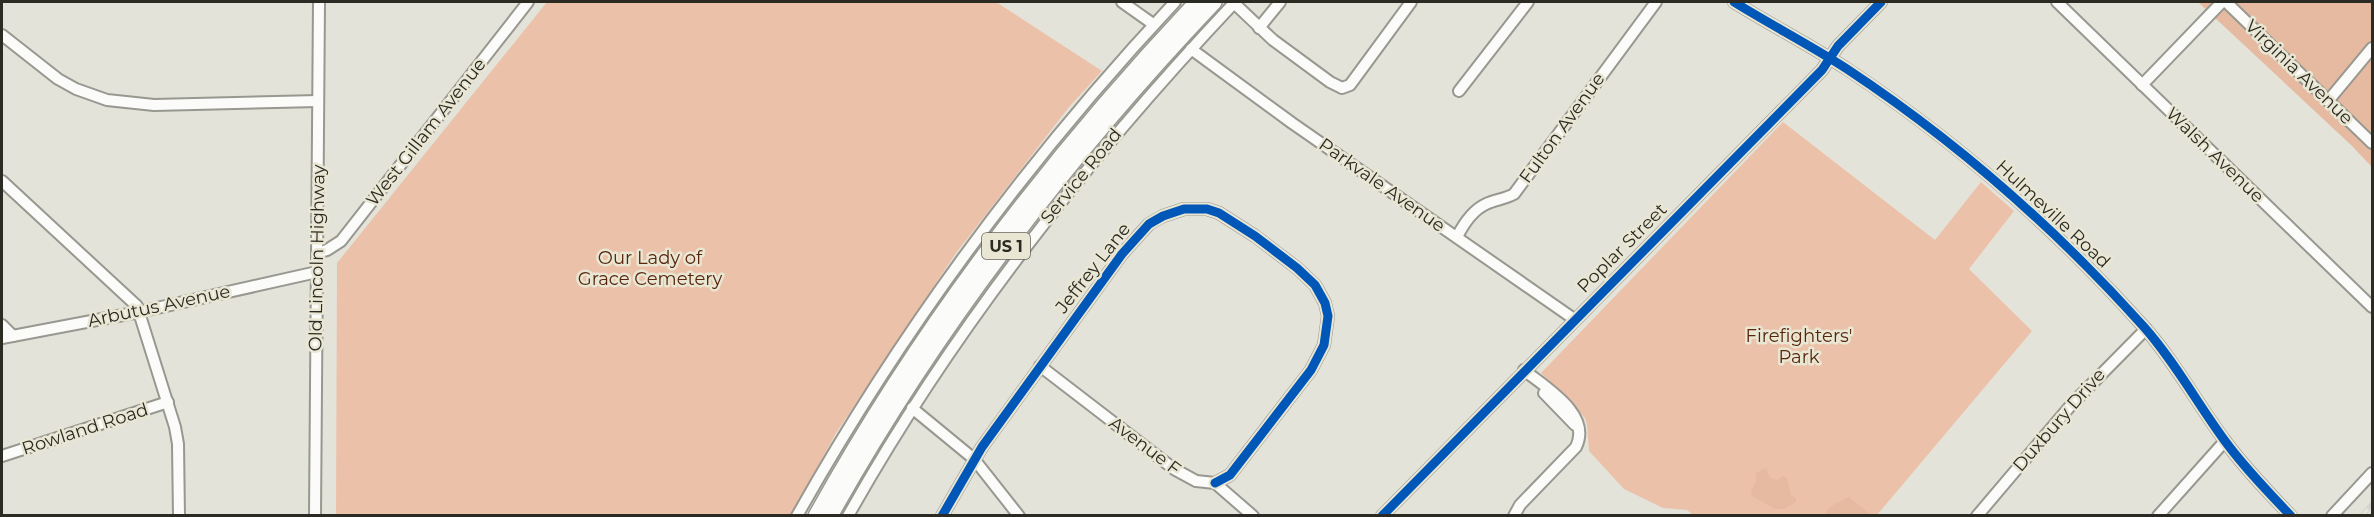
<svg xmlns="http://www.w3.org/2000/svg" width="2374" height="517" font-family="Montserrat,sans-serif">
<style>
.green{fill:#ecc1a9}
.forest{fill:#e5baa1}
.lines{fill:none;stroke-linecap:round;stroke-linejoin:round}
.minor-casing{stroke:#989790;stroke-width:14}
.highway-casing{stroke:#989790;stroke-width:18}
.minor{stroke:#fbfbf9;stroke-width:10}
.highway{stroke:#fbfbf9;stroke-width:15}
.rail-casing{stroke:#d4d4d0;stroke-width:5}
.rail{stroke:#e9e7d4;stroke-width:3;stroke-dasharray:9;stroke-linecap:butt}
.cycleway-casing{stroke:#e9e7d4;stroke-width:13}
.cycleway{stroke:#0057b8;stroke-width:9}
.labels{text-anchor:middle;stroke-width:5;stroke-linejoin:round;paint-order:stroke}
.shield{fill:#e9e7d4;stroke:#646358;stroke-width:1.5}
.shield-label{font-size:16px;font-weight:bold;fill:#2b2a23}
.street-label{font-size:18px;fill:#2b2a23;stroke:#e9e7d4}
.park-label{font-size:18px;fill:#57260c;stroke:#e9e7d4}
</style>
<rect width="100%" height="100%" fill="#e4e3d9"/>
<g class="green">
<polygon points="547,2 996,2 1102,71 1069,107 956,253 836,433 792,515 336,516 337,263"/>
<polygon points="1783,122 1935,240 1981,182 2014,211 1969,269 2032,331 1877,515 1694,516 1687,510 1663,508 1624,489 1589,451 1587,425 1585,418 1541,373"/>
</g>
<g class="forest">
<polygon points="2198,2 2372,2 2372,167 2351,145"/>
<polygon points="1766,468 1770,478 1777,480 1783,476 1787,478 1791,495 1796,498 1796,502 1784,509 1775,509 1752,496 1751,490 1756,482 1756,473"/>
<path d="M1849 497 1871 515H1825C1828 505 1840 502 1849 497Z"/>
</g>
<g class="lines">
<defs>
<g id="minor">
<polyline points="1122,2 1153,24"/>
<path d="M1734 2C1771 25 1810 45 1847 69 1956 141 2056 229 2144 327 2175 362 2197 403 2225 441 2244 467 2268 492 2291 516"/>
<polyline points="2057,2 2372,307"/>
<polyline points="2226,2 2372,143"/>
<polyline points="1234,3 1273,40 1330,82 1342,88 1350,85 1411,2"/>
<polyline points="1259,28 1280,2"/>
<polyline points="2,35 58,79 76,89 107,100 154,105 318,101"/>
<polyline points="1191,49 1292,123 1574,319"/>
<polyline points="2142,85 2222,2"/>
<polyline points="1459,91 1528,2"/>
<polyline points="2328,101 2372,48"/>
<polyline points="2,181 137,306 175,427 178,444 179,516"/>
<path d="M1457 237C1463 225 1473 210 1486 204 1494 200 1505 199 1514 194L1656 2"/>
<polyline points="317,253 327,250 341,241 528,2"/>
<polyline points="2,325 13,336"/>
<polyline points="2,338 139,312 317,272"/>
<polyline points="1040,366 1174,469 1196,481 1215,483 1253,516"/>
<polyline points="1544,393 1575,425"/>
<polyline points="912,408 974,459 1019,516"/>
<polyline points="2,456 168,402"/>
<polyline points="315,516 319,2"/>
<path d="M797 516C902 329 1029 158 1175 2"/>
<path d="M848 516C954 327 1088 158 1235 2"/>
<polyline points="942,516 982,447 1122,254 1149,224 1163,216 1184,209 1207,209 1219,213 1255,236 1297,268 1315,285 1325,303 1328,316 1324,345 1311,370 1230,475 1215,483"/>
<polyline points="1382,516 1822,70 1838,46 1881,2"/>
<path d="M1514 516 1520 505 1576 447C1592 414 1546 388 1524 370"/>
<polyline points="1977,516 2072,404 2146,329"/>
<polyline points="2158,516 2225,441"/>
<polyline points="2332,516 2372,473"/>
</g>
<g id="highway">
<path d="M816 516C920 328 1050 158 1197 2"/>
<path d="M830 516C935 328 1066 158 1214 2"/>
</g>
</defs>
<use href="#minor" class="minor-casing"/>
<use href="#highway" class="highway-casing"/>
<use href="#minor" class="minor"/>
<use href="#highway" class="highway"/>
<defs>
<polyline id="rail" points="2362,516 2372,504"/>
</defs>
<use href="#rail" class="rail-casing"/>
<use href="#rail" class="rail"/>
<defs>
<g id="cycleway">
<path d="M1734 2C1771 25 1810 45 1847 69 1956 141 2056 229 2144 327 2175 362 2197 403 2225 441 2244 467 2268 492 2291 516"/>
<polyline points="942,516 982,447 1122,254 1149,224 1163,216 1184,209 1207,209 1219,213 1255,236 1297,268 1315,285 1325,303 1328,316 1324,345 1311,370 1230,475 1215,483"/>
<polyline points="1382,516 1822,70 1838,46 1881,2"/>
</g>
</defs>
<use href="#cycleway" class="cycleway-casing"/>
<use href="#cycleway" class="cycleway"/>
</g>
<g class="labels">
<rect class="shield" x="982" y="233" width="48" height="26" rx="4.5"/>
<g class="shield-label">
<text x="1006" y="252">US 1</text>
</g>
<g class="street-label">
<text transform="translate(2299 72) rotate(44)" y="6">Virginia Avenue</text>
<text transform="translate(1562 128) rotate(-54)" y="6">Fulton Avenue</text>
<text transform="translate(426 132) rotate(-52)" y="6">West Gillam Avenue</text>
<text transform="translate(2215 155) rotate(44)" y="6">Walsh Avenue</text>
<text transform="translate(1081 176) rotate(-51)" y="6">Service Road</text>
<text transform="translate(1382 185) rotate(35)" y="6">Parkvale Avenue</text>
<text transform="translate(2053 214) rotate(43)" y="6">Hulmeville Road</text>
<text transform="translate(1622 248) rotate(-45)" y="6">Poplar Street</text>
<text transform="translate(317 258) rotate(-89)" y="6">Old Lincoln Highway</text>
<text transform="translate(1093 268) rotate(-52)" y="6">Jeffrey Lane</text>
<text transform="translate(159 306) rotate(-12)" y="6">Arbutus Avenue</text>
<text transform="translate(2059 420) rotate(-49)" y="6">Duxbury Drive</text>
<text transform="translate(85 429) rotate(-18)" y="6">Rowland Road</text>
<text transform="translate(1145 446) rotate(37)" y="6">Avenue F</text>
</g>
<g class="park-label">
<text x="650" y="264">Our Lady of<tspan x="650" dy="21">Grace Cemetery</tspan></text>
<text x="1799" y="342">Firefighters'<tspan x="1799" dy="21">Park</tspan></text>
</g>
</g>
<rect width="2374" height="517" fill="none" stroke="#2b2a23" stroke-width="6"/>
</svg>
